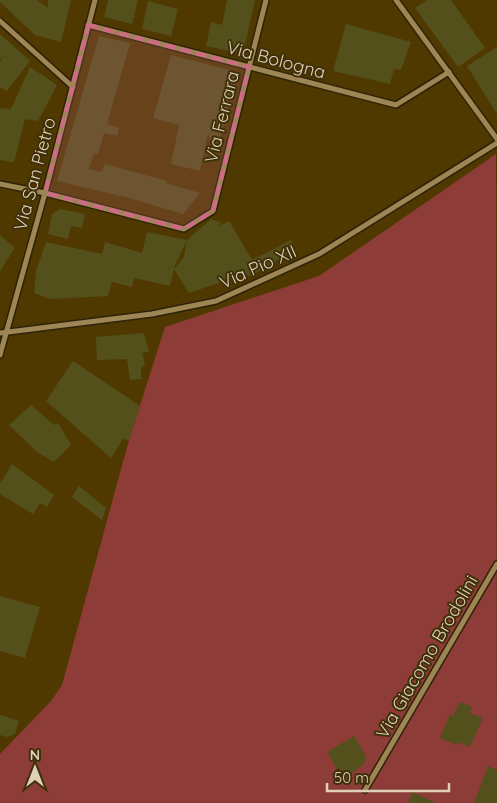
<svg xmlns="http://www.w3.org/2000/svg" width="497" height="803" font-family="Quicksand,sans-serif">
<style>
.green{fill:#8d3c38}
.building{fill:#54501b}
.lines{fill:none;stroke-linecap:round;stroke-linejoin:round}
.street-casing{stroke:#2e2208;stroke-width:8}
.street{stroke:#9d8554;stroke-width:5}
.marked{fill:#cf6b85;fill-opacity:0.2;stroke:#cf6b85;stroke-width:4;stroke-dasharray:10 6;stroke-linejoin:round}
.labels{text-anchor:middle;stroke-width:4;stroke-linejoin:round;paint-order:stroke}
.street-label{font-size:18px;fill:#ded1b8;stroke:#403009}
</style>
<rect width="100%" height="100%" fill="#4f3901"/>
<polygon class="green" points="496,154 497,803 0,803 0,754 51,701 62,685 129,440 165,327 319,276"/>
<g class="building">
<polygon points="0,0 37,0 48,8 48,0 71,0 61,42 35,35 0,2"/>
<polygon points="108,0 138,0 132,24 104,17"/>
<polygon points="227,0 255,0 243,54 206,46 211,22 222,25"/>
<polygon points="427,0 451,0 485,48 458,67 415,8"/>
<polygon points="148,1 178,9 171,36 142,29"/>
<polygon points="346,24 411,42 401,70 394,69 390,84 333,71"/>
<polygon points="0,34 30,61 7,91 0,87 0,62 6,52 0,60"/>
<polygon points="99,36 130,43 107,124 119,128 117,136 104,133 98,154 94,153 89,169 102,172 105,164 167,181 166,183 200,193 183,214 129,198 57,181"/>
<polygon points="497,47 497,114 467,66"/>
<polygon points="171,55 238,72 219,142 210,139 208,133 200,171 171,164 179,125 153,118"/>
<polygon points="30,67 57,85 38,121 25,119 14,162 0,160 0,108 11,109"/>
<polygon points="60,209 85,214 82,228 71,226 68,239 48,234 52,214"/>
<polygon points="211,219 221,222 219,226 229,221 252,260 291,240 294,250 251,276 242,275 189,293 174,269 184,257 187,240"/>
<polygon points="147,232 187,240 175,265 170,286 134,278 132,287 112,282 108,296 49,299 34,293 36,271 46,242 102,254 105,242 142,253"/>
<polygon points="0,235 15,248 0,271"/>
<polygon points="144,333 149,352 142,353 145,364 141,368 141,379 130,380 127,359 97,360 96,337"/>
<polygon points="73,361 140,406 129,440 123,439 111,458 46,401"/>
<polygon points="31,405 54,425 58,423 71,445 54,462 37,452 9,425"/>
<polygon points="12,464 54,495 47,507 40,503 33,514 0,494 0,484"/>
<polygon points="79,486 106,508 102,520 72,497"/>
<polygon points="0,596 40,607 25,658 0,651"/>
<polygon points="460,702 472,707 470,713 483,718 470,747 458,742 457,745 440,738 450,714 453,716"/>
<polygon points="0,715 19,721 15,734 7,737 0,735"/>
<polygon points="354,736 366,756 364,764 343,780 327,752"/>
<polygon points="488,766 497,770 497,803 474,803"/>
<polygon points="413,792 436,803 408,803"/>
</g>
<g class="lines">
<defs>
<g id="street">
<polyline points="396,0 497,139"/>
<polyline points="0,21 73,87"/>
<polyline points="88,25 396,105 449,72"/>
<polyline points="0,184 45,193 184,229 213,211 266,0"/>
<polyline points="0,333 152,314 216,301 319,254 497,143"/>
<polyline points="0,355 45,193 95,0"/>
<polyline points="365,790 497,564"/>
</g>
</defs>
<use href="#street" class="street-casing"/>
<use href="#street" class="street"/>
</g>
<path class="marked" d="M88 25 249 67 213 211 184 229 45 193Z"/>
<g class="labels">
<g class="street-label">
<text transform="translate(276 60) rotate(15)" y="6">Via Bologna</text>
<text transform="translate(222 117) rotate(-76)" y="6">Via Ferrara</text>
<text transform="translate(35 174) rotate(-75)" y="6">Via San Pietro</text>
<text transform="translate(258 267) rotate(-24)" y="6">Via Pio XII</text>
<text transform="translate(427 657) rotate(-60)" y="6">Via Giacomo Brodolini</text>
</g>
</g>
<g transform="translate(35 768)" stroke="#403009" stroke-width="4" paint-order="stroke">
<path d="M0-4L9 19L0 12L-9 19Z" fill="#ded1b8"/>
<text y="-8" font-size="14" font-weight="bold" text-anchor="middle" fill="#ded1b8">N</text>
</g>
<path d="M327 783v8h122v-8" fill="none" stroke="#ded1b8" stroke-width="2.5"/>
<text x="334" y="783" font-size="15" fill="#ded1b8" stroke="#403009" stroke-width="4" paint-order="stroke">50 m</text>
</svg>
